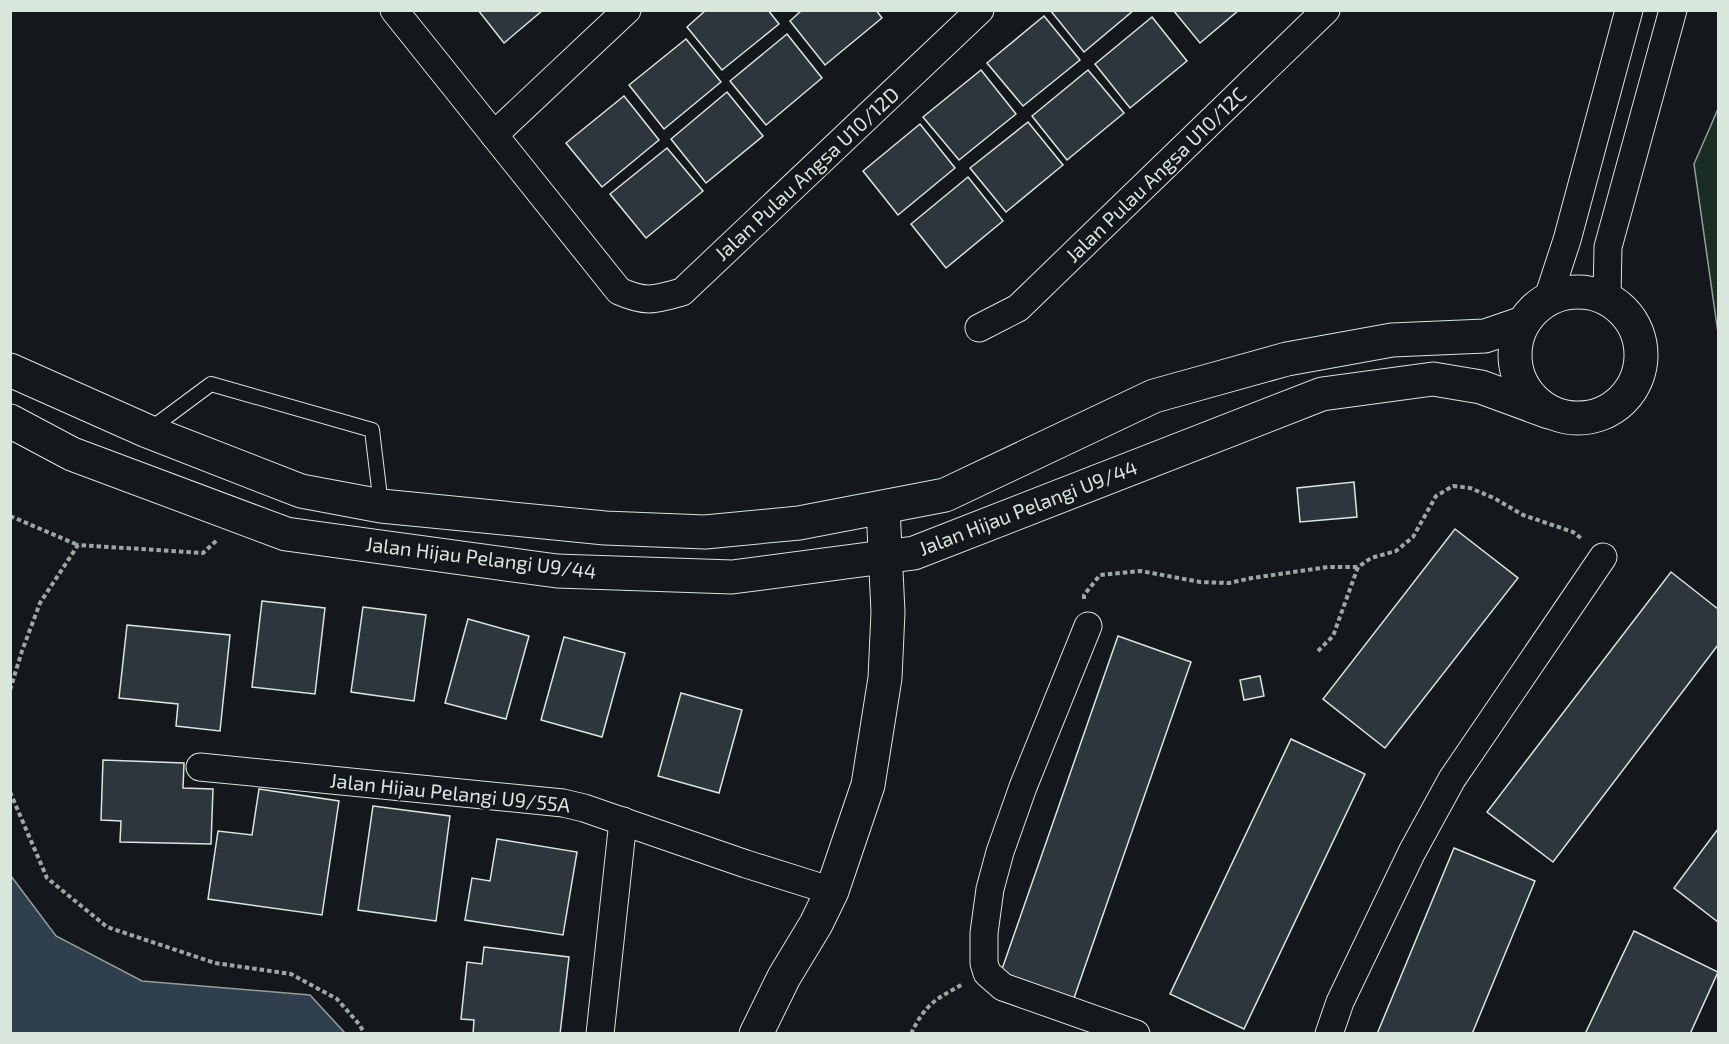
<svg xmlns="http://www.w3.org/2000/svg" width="1729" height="1044" font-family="'Exo 2',sans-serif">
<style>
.green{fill:#1a2d24;stroke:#939e99;stroke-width:1.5}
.water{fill:#2f3f4d;stroke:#939e99;stroke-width:1.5}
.building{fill:#2c363c;stroke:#d8e6dc;stroke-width:1.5}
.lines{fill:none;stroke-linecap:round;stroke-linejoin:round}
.lane-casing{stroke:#d8e6dc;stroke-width:16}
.street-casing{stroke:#d8e6dc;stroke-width:29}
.secondary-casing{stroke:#d8e6dc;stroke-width:35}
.path{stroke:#9da8a2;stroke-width:4;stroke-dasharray:4.5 3;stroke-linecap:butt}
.lane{stroke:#14181c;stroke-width:14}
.street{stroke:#14181c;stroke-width:27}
.secondary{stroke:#14181c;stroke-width:33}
.labels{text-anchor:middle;stroke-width:4.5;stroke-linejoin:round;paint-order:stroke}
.street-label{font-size:20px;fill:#d8e6dc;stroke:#14181c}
</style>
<rect width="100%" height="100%" fill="#14181c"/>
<polygon class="green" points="1718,109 1718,333 1694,164"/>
<polygon class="water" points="11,876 56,936 142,981 310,995 345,1033 11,1033"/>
<g class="building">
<polygon points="478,10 543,10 504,43"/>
<polygon points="706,10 768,10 779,24 722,70 687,27"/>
<polygon points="802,10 876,10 882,18 825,65 790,21"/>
<polygon points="1050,10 1134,10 1084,52"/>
<polygon points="1173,10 1239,10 1200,43"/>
<polygon points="1044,16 1080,60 1023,106 987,63"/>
<polygon points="1152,17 1187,61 1130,108 1095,64"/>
<polygon points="787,34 822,78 766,125 730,81"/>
<polygon points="686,39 721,82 664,129 629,85"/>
<polygon points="981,70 1016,114 959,160 923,117"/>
<polygon points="1088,70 1124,113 1067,160 1032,116"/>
<polygon points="727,92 763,136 706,183 671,139"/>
<polygon points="624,96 659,140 602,187 566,143"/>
<polygon points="1028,122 1063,165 1006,212 970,168"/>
<polygon points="920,124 955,168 898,215 863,171"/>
<polygon points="667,148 703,191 646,238 610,194"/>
<polygon points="968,177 1003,221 946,268 911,224"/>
<polygon points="1354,482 1357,517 1300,522 1297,488"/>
<polygon points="1455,529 1518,578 1385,748 1323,699"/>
<polygon points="1671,572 1718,609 1718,645 1553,862 1487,812"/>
<polygon points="262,601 325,608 315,694 252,687"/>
<polygon points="363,607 426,615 414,701 351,692"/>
<polygon points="468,619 529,636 506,719 445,703"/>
<polygon points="127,625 230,635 220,731 176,726 178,704 119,698"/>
<polygon points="1118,636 1191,662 1074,998 1001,972"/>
<polygon points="564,637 625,653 602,737 541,720"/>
<polygon points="1260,676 1264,696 1244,700 1240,680"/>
<polygon points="681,693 742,710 719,793 658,776"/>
<polygon points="1291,739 1365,774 1244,1029 1170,994"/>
<polygon points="103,760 184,763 183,788 213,789 211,844 120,842 121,821 101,820"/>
<polygon points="259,789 339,801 322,915 208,899 218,831 252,835"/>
<polygon points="373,806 450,816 436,921 358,910"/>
<polygon points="1718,829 1718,922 1674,888"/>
<polygon points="497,839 577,852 563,935 465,920 472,878 490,881"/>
<polygon points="1454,848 1535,881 1472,1034 1377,1034"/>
<polygon points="1634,931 1718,972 1690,1034 1585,1034"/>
<polygon points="484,947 569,957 560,1034 473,1034 474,1020 461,1019 467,962 482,964"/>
</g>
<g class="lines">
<defs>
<polyline id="lane" points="149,430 211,384 372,430 381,505"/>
<g id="street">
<path d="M394 10 619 291C646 303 654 300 682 292L980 10"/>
<polyline points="494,135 627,10"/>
<polyline points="1548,298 1567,240 1629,10"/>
<polyline points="1607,298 1608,247 1673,10"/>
<polyline points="979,328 1018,308 1326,10"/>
<polyline points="1088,626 1023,787 1000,852 990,889 984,933 984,963 987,973 1003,987 1136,1034"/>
<polyline points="200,767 563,803 584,808 746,864 832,891"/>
<polyline points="600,1034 623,821"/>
<polyline points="1329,1034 1340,1002 1412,852 1452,779 1603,557"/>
</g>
<g id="secondary">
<circle cx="1578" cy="355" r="63"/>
<polyline points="10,370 147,431 301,491 381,506 605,528 705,532 799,523 945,495 1154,396 1287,359 1392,340 1485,336 1523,323"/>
<polyline points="10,421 72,454 286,534 557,571 732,577 914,553 1322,394 1433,379 1481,387 1549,412"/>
<polyline points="756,1034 784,977 816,924 832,891 868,785 885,678 888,612 883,508"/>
</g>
</defs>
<use href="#lane" class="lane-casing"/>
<use href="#street" class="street-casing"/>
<use href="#secondary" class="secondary-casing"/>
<g class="path">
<polyline points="10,516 78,545"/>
<polyline points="1084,599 1084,595 1100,575 1141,571 1200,582 1229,583 1252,578 1328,567 1358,567"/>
<polyline points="1318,651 1333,636 1358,567 1371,558 1396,551 1413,537 1436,496 1453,486 1470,488 1494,498 1523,515 1573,532 1582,539"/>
<polyline points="10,690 22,651 40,603 78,545 203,553 217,540"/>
<polyline points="10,792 47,878 107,927 215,963 291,974 337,999 359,1024 365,1034"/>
<path d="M911 1034C925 1004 936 999 963 984"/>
</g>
<use href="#lane" class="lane"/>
<use href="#street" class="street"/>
<use href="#secondary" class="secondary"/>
</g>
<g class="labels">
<g class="street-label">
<text transform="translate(807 174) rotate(-43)" y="7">Jalan Pulau Angsa U10/12D</text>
<text transform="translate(1156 175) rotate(-44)" y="7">Jalan Pulau Angsa U10/12C</text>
<text transform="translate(1028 508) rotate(-21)" y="7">Jalan Hijau Pelangi U9/44</text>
<text transform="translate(481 558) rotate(7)" y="7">Jalan Hijau Pelangi U9/44</text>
<text transform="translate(450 793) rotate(6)" y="7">Jalan Hijau Pelangi U9/55A</text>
</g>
</g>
<rect width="1729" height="1044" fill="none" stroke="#d8e6dc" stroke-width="24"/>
</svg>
